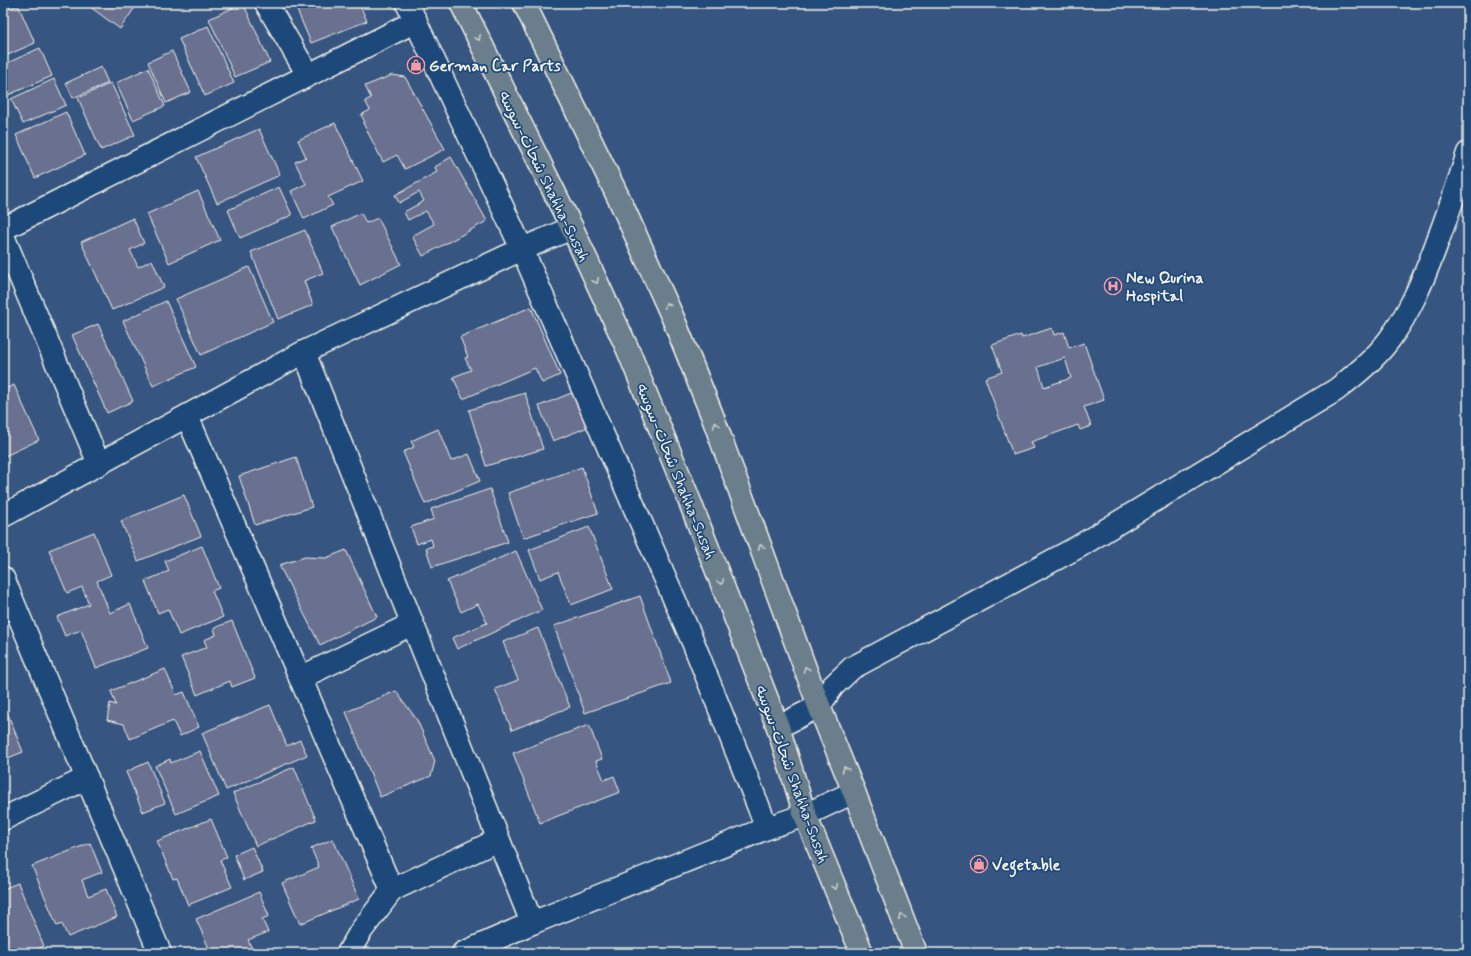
<svg xmlns="http://www.w3.org/2000/svg" width="1471" height="956" font-family="Mynerve,'Playpen Sans Arabic',sans-serif">
<style>
.building{fill:#6a7190;stroke:#f4f1e8;fill-rule:evenodd}
.lines{fill:none;stroke-linecap:round;stroke-linejoin:round}
.minor-casing{stroke:#f4f1e8;stroke-width:25}
.major-casing{stroke:#f4f1e8;stroke-width:25}
.minor{stroke:#1f4a7a;stroke-width:22}
.major{stroke:#6b7e8b;stroke-width:22}
.oneway{stroke:#cbcecc}
.labels{text-anchor:middle;stroke-width:3.5;stroke-linejoin:round;paint-order:stroke}
.poi-label{font-size:16px;font-weight:bold;fill:#f4f1e8;stroke:#1f4a7a;text-anchor:start}
.street-label{font-size:16px;fill:#f4f1e8;stroke:#1f4a7a}
</style>
<rect width="100%" height="100%" fill="#365681"/>
<filter id="ink" filterUnits="userSpaceOnUse"><feTurbulence type="fractalNoise" baseFrequency=".025" numOctaves="2"/><feDisplacementMap in="SourceGraphic" scale="8" xChannelSelector="R" yChannelSelector="G"/><feConvolveMatrix kernelMatrix="1 2 1 2 8 2 1 2 1" color-interpolation-filters="sRGB"/></filter>
<g filter="url(#ink)">
<g class="building">
<polygon points="85,3 138,3 120,29"/>
<polygon points="243,3 270,62 235,77 209,19"/>
<polygon points="294,3 359,3 367,21 311,43"/>
<polygon points="18,5 35,43 3,57 3,11"/>
<polygon points="208,26 234,83 205,96 179,39"/>
<polygon points="40,48 52,76 6,96 3,89 3,65"/>
<polygon points="172,51 191,92 166,103 148,62"/>
<polygon points="101,67 108,83 73,98 66,83"/>
<polygon points="148,68 165,106 133,120 116,83"/>
<polygon points="392,75 405,77 445,149 405,169 397,155 383,162 363,123 365,122 361,115 370,110 365,101 371,98 365,86"/>
<polygon points="54,79 66,105 23,124 11,99"/>
<polygon points="111,83 135,135 101,150 78,98"/>
<polygon points="66,112 85,155 35,178 16,135"/>
<polygon points="335,123 363,181 328,197 333,205 304,219 291,191 306,184 295,162 306,157 298,140"/>
<polygon points="259,129 280,175 217,203 196,157"/>
<polygon points="451,157 487,221 423,256 412,236 434,224 426,211 408,220 404,212 424,201 419,192 399,203 395,195 437,172 435,167"/>
<polygon points="279,187 292,215 240,238 228,210"/>
<polygon points="198,191 220,240 169,263 147,214"/>
<polygon points="361,213 366,223 378,218 401,264 360,285 332,227"/>
<polygon points="133,218 144,243 130,250 138,267 152,260 164,287 112,310 81,242"/>
<polygon points="305,230 323,273 304,281 313,305 278,319 251,252"/>
<polygon points="249,267 273,322 201,355 176,299"/>
<polygon points="166,301 196,367 153,386 123,321"/>
<polygon points="531,307 560,375 542,383 535,368 463,399 453,377 471,370 465,358 468,357 460,337"/>
<polygon points="98,324 133,401 107,413 72,335"/>
<path d="M1052 328 1054 335 1064 332 1069 348 1084 343 1104 400 1084 407 1091 426 1080 430 1078 425 1031 442 1034 448 1013 455 985 378 1002 372 992 345 1021 335 1022 338ZM1065 358 1071 378 1044 387 1038 367Z"/>
<polygon points="14,385 39,440 3,457 3,390"/>
<polygon points="574,392 588,427 553,441 539,406"/>
<polygon points="525,393 543,449 486,466 469,410"/>
<polygon points="438,429 451,461 469,454 480,481 425,504 403,452 414,447 411,441"/>
<polygon points="296,457 312,507 255,525 239,476"/>
<polygon points="582,467 598,513 523,538 508,493"/>
<polygon points="490,489 508,542 432,567 426,548 433,546 431,539 417,544 411,527 434,519 431,509"/>
<polygon points="184,495 201,536 138,561 121,521"/>
<polygon points="589,527 613,589 571,605 558,572 540,579 529,550"/>
<polygon points="94,532 111,575 97,581 110,613 130,604 148,648 96,668 81,630 65,636 57,617 89,604 82,587 67,593 49,550"/>
<polygon points="202,546 219,588 212,591 223,617 179,635 168,609 158,613 145,581 169,571 165,561"/>
<polygon points="346,550 377,617 320,645 279,565 305,557 326,558"/>
<polygon points="516,551 542,610 457,649 452,638 487,623 478,604 461,612 447,581"/>
<polygon points="640,596 671,683 585,713 554,626"/>
<polygon points="232,621 255,678 232,687 230,681 197,695 181,657 207,647 204,640 216,635 214,628"/>
<polygon points="538,628 570,707 512,730 495,689 518,680 503,642"/>
<polygon points="165,669 176,695 184,692 199,727 180,736 173,721 130,739 124,724 107,720 110,703 116,705 111,691"/>
<polygon points="396,691 417,720 435,761 431,776 380,797 346,712"/>
<polygon points="3,702 23,752 3,760"/>
<polygon points="270,705 287,746 300,740 307,755 226,790 202,733"/>
<polygon points="589,725 602,759 596,761 604,780 614,776 620,792 540,823 513,753"/>
<polygon points="200,751 219,796 176,814 155,766 170,759 171,763"/>
<polygon points="148,762 165,803 143,812 126,772"/>
<polygon points="294,767 316,820 256,846 233,793"/>
<polygon points="211,819 227,857 220,860 232,887 188,905 177,878 173,879 157,841"/>
<polygon points="333,839 359,899 300,924 282,883 319,867 311,848"/>
<polygon points="90,843 102,872 82,880 88,896 106,889 117,917 68,937 62,924 57,926 32,866"/>
<polygon points="252,847 263,872 244,880 234,855"/>
<polygon points="18,883 44,946 28,953 3,953 3,889"/>
<polygon points="259,892 269,916 262,919 268,932 248,940 254,953 211,953 196,919"/>
</g>
<g class="lines">
<defs>
<g id="minor">
<polyline points="266,3 308,75"/>
<polyline points="407,3 522,249 693,642 767,828"/>
<polyline points="3,229 416,21"/>
<polyline points="3,236 99,464"/>
<polyline points="304,352 532,923"/>
<polyline points="187,416 392,890"/>
<polyline points="3,516 304,352 522,249 572,228"/>
<polyline points="3,578 160,953"/>
<polyline points="300,678 412,624"/>
<path d="M778 727 819 706 833 686 852 668 1078 547 1336 390C1355 375 1374 360 1389 340 1410 312 1423 280 1435 248 1447 216 1458 185 1468 153"/>
<polyline points="3,819 87,778"/>
<polyline points="348,953 361,931 392,890 498,840"/>
<polyline points="463,953 532,923 767,828 805,815 854,792"/>
</g>
<g id="major">
<polyline points="461,3 572,228 628,350 686,492 778,727 805,815 862,953"/>
<polyline points="524,3 622,205 673,318 712,415 819,706 854,792 916,953"/>
</g>
</defs>
<use href="#minor" class="minor-casing"/>
<use href="#major" class="major-casing"/>
<use href="#minor" class="minor"/>
<use href="#major" class="major"/>
</g>
<defs><path id="oneway-chevron" d="M-2-3.5L2.5 0L-2 3.5" fill="none" stroke-width="1.6" stroke-linecap="round" stroke-linejoin="round"/></defs>
<g class="oneway">
<use href="#oneway-chevron" transform="translate(478 38) rotate(64)"/>
<use href="#oneway-chevron" transform="translate(596 281) rotate(65)"/>
<use href="#oneway-chevron" transform="translate(667 305) rotate(-114)"/>
<use href="#oneway-chevron" transform="translate(716 425) rotate(-110)"/>
<use href="#oneway-chevron" transform="translate(761 547) rotate(-110)"/>
<use href="#oneway-chevron" transform="translate(721 582) rotate(69)"/>
<use href="#oneway-chevron" transform="translate(806 669) rotate(-110)"/>
<use href="#oneway-chevron" transform="translate(845 769) rotate(-112)"/>
<use href="#oneway-chevron" transform="translate(835 887) rotate(68)"/>
<use href="#oneway-chevron" transform="translate(902 917) rotate(-111)"/>
</g>
</g>
<defs>
<symbol id="shop-ring" viewBox="-11 -11 22 22"><circle r="9.5" fill="#1f4a7a" stroke="#ff9aa2" stroke-width="1.5"/><path d="M-5-2.5h2.3a2.7 3.5 0 0 1 5.4 0H5L5.5 6h-11ZM-1.5-2.5h3a1.5 2.3 0 0 0-3 0Z" fill="#ff9aa2"/></symbol>
<symbol id="hospital-ring" viewBox="-11 -11 22 22"><circle r="9.5" fill="#1f4a7a" stroke="#ff9aa2" stroke-width="1.5"/><path d="M-5-5h3v3.5h4V-5h3V5h-3V1.5h-4V5h-3Z" fill="#ff9aa2"/></symbol>
</defs>
<g fill-rule="evenodd">
<use href="#shop-ring" x="406" y="55" width="20" height="20"/>
<use href="#hospital-ring" x="1103" y="276" width="20" height="20"/>
<use href="#shop-ring" x="969" y="854" width="20" height="20"/>
</g>
<g class="labels">
<g class="poi-label">
<text x="429" y="71">German Car Parts</text>
<text x="1126" y="283">New Qurina<tspan x="1126" dy="18">Hospital</tspan></text>
<text x="992" y="870">Vegetable</text>
</g>
<g class="street-label">
<text transform="translate(545 176) rotate(64)" y="6">شحات-سوسه Shahha-Susah</text>
<text transform="translate(677 471) rotate(68)" y="6">شحات-سوسه Shahha-Susah</text>
<text transform="translate(793 774) rotate(70)" y="6">شحات-سوسه Shahha-Susah</text>
</g>
</g>
<rect width="1471" height="956" fill="none" stroke="#1f4a7a" stroke-width="16"/>
<rect x="8" y="8" width="1455" height="940" fill="none" stroke="#f4f1e8" stroke-width="1.5" filter="url(#ink)"/>
</svg>
